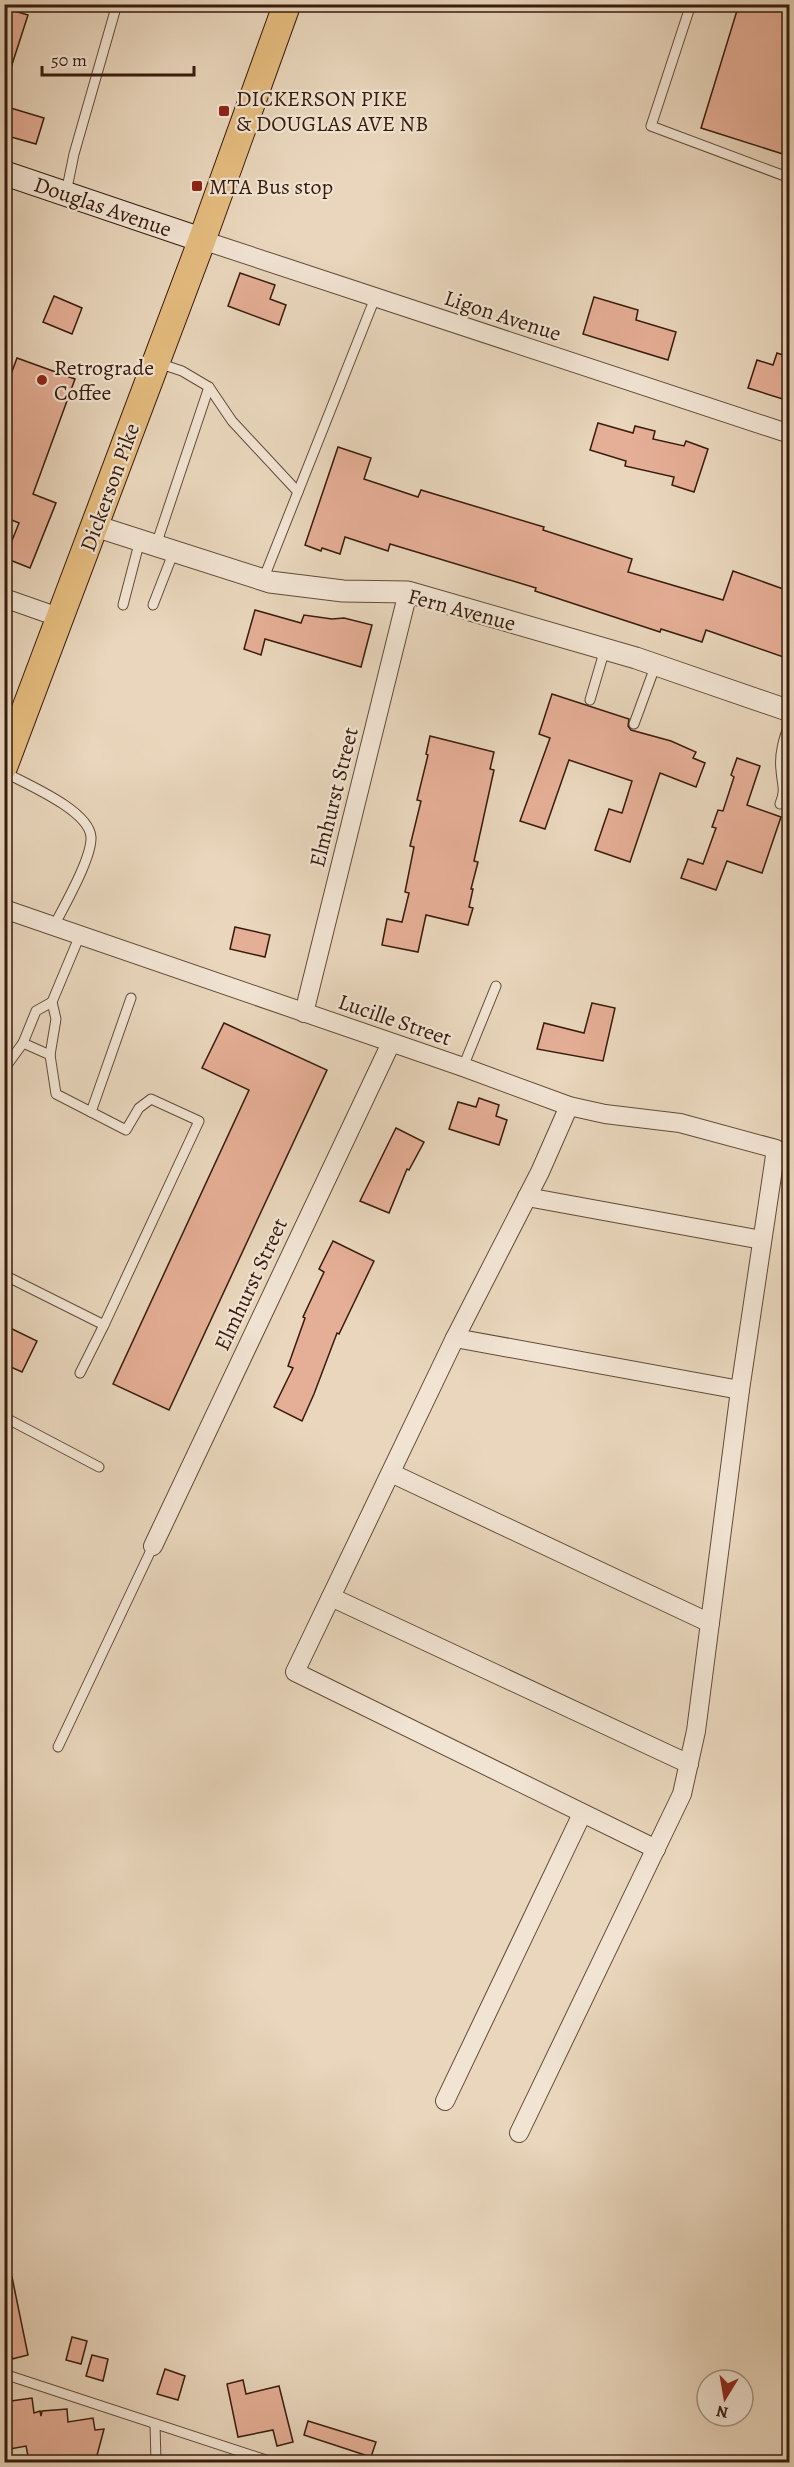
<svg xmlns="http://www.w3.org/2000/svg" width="794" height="2467" font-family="Alegreya,serif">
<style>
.building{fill:#e5ae96;stroke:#381b0d;stroke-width:1.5}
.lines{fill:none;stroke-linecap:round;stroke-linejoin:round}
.service-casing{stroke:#644a39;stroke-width:11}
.minor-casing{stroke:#644a39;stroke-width:20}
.tertiary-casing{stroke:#644a39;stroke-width:23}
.secondary-casing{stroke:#381b0d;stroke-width:26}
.primary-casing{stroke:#381b0d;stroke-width:29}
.service{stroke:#f1e4d3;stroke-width:9}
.minor{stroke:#f1e4d3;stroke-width:18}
.tertiary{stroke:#f1e4d3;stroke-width:21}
.secondary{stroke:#f1e4d3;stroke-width:24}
.primary{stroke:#e4bb7e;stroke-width:27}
.poi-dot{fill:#8f2418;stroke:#f1e4d3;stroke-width:2}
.labels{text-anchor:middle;stroke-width:4.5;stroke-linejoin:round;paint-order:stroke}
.poi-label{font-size:22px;fill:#381b0d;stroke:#f1e4d3;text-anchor:start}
.street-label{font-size:22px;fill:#381b0d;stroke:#f1e4d3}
</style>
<rect width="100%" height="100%" fill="#e9d6bc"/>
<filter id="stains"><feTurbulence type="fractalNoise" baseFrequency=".00333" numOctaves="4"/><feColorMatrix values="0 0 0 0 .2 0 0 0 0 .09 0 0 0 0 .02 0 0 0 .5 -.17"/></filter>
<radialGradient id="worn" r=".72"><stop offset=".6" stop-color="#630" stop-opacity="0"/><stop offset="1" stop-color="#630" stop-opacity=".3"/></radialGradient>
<g class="building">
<polygon points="739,4 774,4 789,9 789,156 701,128"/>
<polygon points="4,8 28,15 8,77 4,77"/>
<polygon points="4,106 44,118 36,144 4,135"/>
<polygon points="240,273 275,285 270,299 286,305 279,325 228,306"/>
<polygon points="54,296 82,308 72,334 43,322"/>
<polygon points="594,297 638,310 636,320 676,332 668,360 583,334"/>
<polygon points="777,353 789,357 789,401 748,388 757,360 773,365"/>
<polygon points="17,358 75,379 33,494 56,503 30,568 5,558 19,523 4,517 4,393"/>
<polygon points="598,423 633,433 635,426 655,431 653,439 684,446 686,441 708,449 694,492 672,485 674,477 625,466 626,461 590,450"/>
<polygon points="338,447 371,458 364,479 418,497 421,490 544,527 543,530 632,559 628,572 723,600 733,571 789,591 789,659 706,630 702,642 661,629 660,632 535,591 536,588 390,544 388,551 345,537 340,554 322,548 321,551 305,545"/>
<polygon points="255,610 301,623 304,615 332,619 344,618 372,625 361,667 265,639 261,655 244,649"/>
<polygon points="552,694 629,719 628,726 631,730 671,741 696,752 693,758 705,763 696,787 660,773 630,862 595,850 609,809 622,813 632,781 569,760 545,829 520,821 550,738 539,734"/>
<polygon points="430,736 494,752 490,769 494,770 474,861 478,862 471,889 473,889 469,907 473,908 468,925 426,915 418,952 382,945 387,919 402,922 409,893 405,892 414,847 410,846 421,801 417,800 428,755 426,754"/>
<polygon points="737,758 760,766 747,805 781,817 762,873 727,861 716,890 681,878 688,859 703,864 716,828 712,827 718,810 723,811 734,777 731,775"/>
<polygon points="235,927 270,935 265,957 230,949"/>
<polygon points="592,1003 615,1008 603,1061 537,1049 544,1023 584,1033"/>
<polygon points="224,1023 327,1070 169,1410 113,1384 249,1090 202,1068"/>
<polygon points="479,1098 499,1105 496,1116 507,1120 499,1145 449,1129 458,1102 476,1107"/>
<polygon points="396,1128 424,1142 409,1170 407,1169 389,1213 360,1201"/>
<polygon points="333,1241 374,1261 339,1334 337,1333 314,1394 302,1421 274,1407 293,1368 288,1366 305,1318 303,1317 324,1272 319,1269"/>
<polygon points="4,1325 37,1341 22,1372 4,1364"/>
<polygon points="12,2277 28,2355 12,2359 4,2321 4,2278"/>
<polygon points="72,2337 87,2341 81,2364 66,2360"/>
<polygon points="92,2355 108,2359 103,2381 86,2376"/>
<polygon points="165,2369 185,2376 178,2400 157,2394"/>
<polygon points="243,2380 246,2394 279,2386 293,2442 277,2446 273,2430 238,2437 227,2384"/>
<polygon points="32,2398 34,2413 40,2411 41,2416 42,2411 67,2409 68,2422 93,2418 95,2430 104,2429 95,2463 56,2463 56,2456 29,2461 26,2446 4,2450 4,2402"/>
<polygon points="308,2421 376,2442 371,2457 304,2435"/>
</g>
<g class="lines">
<defs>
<g id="service">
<polyline points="691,4 651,126 790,178"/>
<polyline points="66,193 74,154 117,4"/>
<polyline points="158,363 182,371 209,387 232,421 298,492"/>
<polyline points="156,545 209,387"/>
<polyline points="263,580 375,298"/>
<polyline points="123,605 140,540"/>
<polyline points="153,605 174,551"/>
<polyline points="590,700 605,649"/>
<polyline points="634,724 656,664"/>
<path d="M4 772C26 784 89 810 91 837 92 858 64 906 54 926"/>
<path d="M780 804C786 789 782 786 781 770 779 753 784 738 790 722"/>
<polyline points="50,1055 56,1019 52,1002 80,935"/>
<polyline points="463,1067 496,986"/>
<polyline points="4,1069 23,1043 36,1011 52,1002"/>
<polyline points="91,1112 131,998"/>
<polyline points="4,1275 104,1325 199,1121 151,1099 139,1108 126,1130 56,1094 50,1055 23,1043"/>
<polyline points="80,1373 104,1325"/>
<polyline points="4,1417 99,1467"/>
<polyline points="58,1747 153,1546"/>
<polyline points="4,2374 272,2462"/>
<polyline points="155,2424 156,2462"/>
</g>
<g id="minor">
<polyline points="202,240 790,434"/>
<polyline points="4,598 61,618"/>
<polyline points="4,909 463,1067 569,1106 605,1114 680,1123 776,1149 740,1390 696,1731 682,1794 519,2133"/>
<polyline points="304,1013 408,592"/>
<polyline points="569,1106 540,1172 455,1338 295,1672 656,1849"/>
<polyline points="527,1197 762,1240"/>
<polyline points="455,1338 740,1390"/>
<polyline points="391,1473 710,1623"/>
<polyline points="153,1546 391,1043"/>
<polyline points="331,1597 689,1764"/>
<polyline points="445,2101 582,1814"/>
</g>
<polyline id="tertiary" points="95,526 270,582 343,591 408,592 636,658 790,711"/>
<polyline id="secondary" points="4,173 202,240"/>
<polyline id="primary" points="4,766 202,240 287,4"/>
</defs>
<use href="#service" class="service-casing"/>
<use href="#minor" class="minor-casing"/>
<use href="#tertiary" class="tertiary-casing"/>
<use href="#secondary" class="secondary-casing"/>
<use href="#primary" class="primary-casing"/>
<use href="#service" class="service"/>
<use href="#minor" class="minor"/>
<use href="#tertiary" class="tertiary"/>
<use href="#secondary" class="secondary"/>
<use href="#primary" class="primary"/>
</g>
<g class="poi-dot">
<rect x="218" y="105" width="12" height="12" rx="3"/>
<rect x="191" y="180" width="12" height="12" rx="3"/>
<circle cx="42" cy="380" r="6"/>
</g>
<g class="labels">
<g class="poi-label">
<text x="236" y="106">DICKERSON PIKE<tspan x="236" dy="25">&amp; DOUGLAS AVE NB</tspan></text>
<text x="209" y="194">MTA Bus stop</text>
<text x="54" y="375">Retrograde<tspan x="54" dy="25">Coffee</tspan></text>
</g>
<g class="street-label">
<text transform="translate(103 206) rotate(19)" y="8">Douglas Avenue</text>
<text transform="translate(503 315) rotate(18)" y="8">Ligon Avenue</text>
<text transform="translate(109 487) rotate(-70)" y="8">Dickerson Pike</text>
<text transform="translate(462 609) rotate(15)" y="8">Fern Avenue</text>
<text transform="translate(333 797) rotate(-76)" y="8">Elmhurst Street</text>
<text transform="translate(395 1019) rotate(19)" y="8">Lucille Street</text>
<text transform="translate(250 1284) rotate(-65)" y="8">Elmhurst Street</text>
</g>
</g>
<rect width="794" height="2467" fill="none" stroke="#e9d6bc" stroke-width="24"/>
<rect x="6" y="6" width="782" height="2455" fill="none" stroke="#381b0d" stroke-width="3"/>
<rect x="12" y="12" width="770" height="2443" fill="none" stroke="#381b0d" stroke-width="1.5"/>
<g transform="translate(725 2398) rotate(191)"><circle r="28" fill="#f1e4d3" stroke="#a79484" stroke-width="1.5"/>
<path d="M0-4.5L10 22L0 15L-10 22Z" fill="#8f2418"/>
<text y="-9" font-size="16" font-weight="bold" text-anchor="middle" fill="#381b0d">N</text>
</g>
<path d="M42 66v9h152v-9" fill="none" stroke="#381b0d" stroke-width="3"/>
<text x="51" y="66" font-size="18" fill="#381b0d" stroke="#f1e4d3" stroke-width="4.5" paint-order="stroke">50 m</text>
<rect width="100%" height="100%" filter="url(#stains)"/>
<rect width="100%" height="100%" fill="url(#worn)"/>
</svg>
